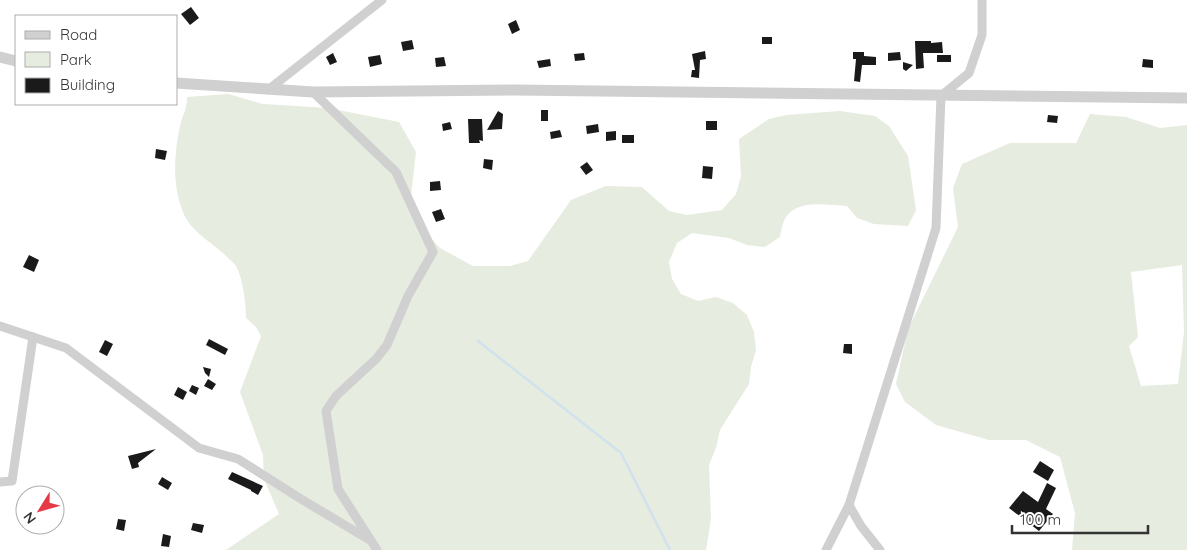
<svg xmlns="http://www.w3.org/2000/svg" width="1187" height="550" font-family="Quicksand,sans-serif">
<style>
.green{fill:#e6ecdf;fill-rule:evenodd}
.lines{fill:none;stroke-linecap:round;stroke-linejoin:round}
.stream{stroke:#cfe2ee;stroke-width:2.5}
.building{fill:#1a1a1a}
.minor{stroke:#d0d0d0;stroke-width:9}
.tertiary{stroke:#d0d0d0;stroke-width:11}
</style>
<rect width="100%" height="100%" fill="#fff"/>
<g class="green">
<path d="M228 94 263 104 328 108 399 122 416 152 410 205 416 222 440 248 473 266H510L528 261 571 200 606 186 642 187 669 211 687 215 722 210 736 194 741 176 739 139 769 119 786 115 840 111 875 116 889 126 908 156 916 210 908 226 874 224 857 218 847 206C827 205 794 198 784 221 782 225 781 232 780 237L765 247 747 245 729 238 692 233 677 243 669 262 672 279 681 294 698 301 716 297 733 303 747 315 754 332 756 350 751 367 749 384 720 430 716 448 709 465 711 519 706 550H226L279 514 264 479 263 455 240 392 261 336 256 327 246 318C246 303 243 279 236 266 234 263 230 260 228 258 213 242 191 233 183 212 172 185 174 154 180 126 183 114 187 109 187 97Z"/>
<path d="M1090 114 1126 117 1160 128 1187 125V550H1072L1075 513 1060 457 1026 440H989L936 425 905 402 896 384 908 329 958 227 953 188 962 164 1010 143H1076ZM1182 265 1184 332 1178 384 1141 386 1129 346 1138 337 1131 272Z"/>
</g>
<g class="lines">
<polyline class="stream" points="478,341 621,453 670,550"/>
</g>
<g class="building">
<polygon points="191,7 199,18 190,25 181,14"/>
<polygon points="516,20 520,30 512,34 508,24"/>
<rect x="762" y="37" width="10" height="7"/>
<polygon points="412,40 414,49 403,51 401,42"/>
<polygon points="915,41 931,41 931,43 942,42 943,53 923,53 924,68 916,69"/>
<polygon points="705,51 706,59 700,60 699,78 691,77 692,70 695,70 692,54"/>
<polygon points="853,52 864,52 864,56 876,57 876,65 862,65 860,82 854,81 856,59 853,59"/>
<polygon points="900,52 901,60 888,61 888,53"/>
<polygon points="333,53 337,62 330,65 326,57"/>
<polygon points="584,53 585,60 575,61 574,54"/>
<polygon points="380,55 382,64 370,67 368,57"/>
<rect x="937" y="55" width="14" height="7"/>
<polygon points="444,57 446,66 436,67 435,58"/>
<polygon points="550,59 551,66 539,68 537,61"/>
<polygon points="1143,59 1153,60 1153,68 1142,67"/>
<polygon points="903,62 913,65 906,71 903,69"/>
<rect x="541" y="110" width="7" height="11"/>
<polygon points="498,111 503,114 502,129 487,130"/>
<polygon points="1048,115 1058,116 1057,123 1047,122"/>
<polygon points="468,119 482,119 483,141 479,140 480,143 469,143"/>
<rect x="706" y="121" width="11" height="9"/>
<polygon points="450,122 452,129 443,131 442,124"/>
<polygon points="598,124 599,132 587,134 586,126"/>
<polygon points="560,130 562,137 551,139 550,132"/>
<polygon points="616,131 616,140 606,141 606,132"/>
<rect x="622" y="135" width="12" height="8"/>
<polygon points="156,149 167,151 165,160 155,158"/>
<polygon points="484,159 493,160 492,170 483,168"/>
<polygon points="587,162 593,170 586,175 580,167"/>
<polygon points="703,166 713,167 712,179 702,178"/>
<polygon points="440,181 441,190 430,191 430,182"/>
<polygon points="441,209 445,219 436,222 432,212"/>
<polygon points="29,255 39,260 34,272 23,267"/>
<polygon points="209,339 228,349 225,355 206,345"/>
<polygon points="105,340 113,344 107,356 99,352"/>
<polygon points="844,344 852,344 852,354 843,353"/>
<polygon points="203,367 211,369 209,377 205,373"/>
<polygon points="208,379 216,384 212,390 204,386"/>
<polygon points="192,385 199,388 196,395 189,391"/>
<polygon points="178,387 187,392 183,400 174,395"/>
<polygon points="156,449 138,463 139,467 132,469 128,456"/>
<polygon points="1040,461 1054,470 1048,481 1033,472"/>
<polygon points="232,472 263,486 258,495 251,491 251,490 228,479"/>
<polygon points="162,477 172,483 168,490 158,484"/>
<polygon points="1047,483 1056,488 1046,509 1053,514 1039,531 1009,508 1023,491 1038,502"/>
<polygon points="118,519 126,520 124,531 116,529"/>
<polygon points="193,523 204,525 202,533 191,530"/>
<polygon points="163,534 171,536 169,547 161,546"/>
</g>
<g class="lines">
<g class="minor">
<polyline points="268,90 382,0"/>
<polyline points="313,92 396,172 433,252 408,296 387,345 376,359 336,396 326,411 338,489 377,550"/>
<polyline points="0,326 66,348 199,448 238,459 301,499 368,539"/>
<polyline points="0,482 12,481 33,337"/>
<polyline points="849,505 861,526 880,550"/>
<polyline points="826,550 849,505 936,228 941,96 969,73 982,35 982,0"/>
</g>
<g class="tertiary">
<polyline points="0,57 16,61"/>
<polyline points="176,83 313,92 516,90 1187,98"/>
</g>
</g>
<rect x="15" y="15" width="162" height="90" fill="#ffffff" stroke="#adadad"/>
<rect x="25" y="31" width="25" height="8" fill="#d0d0d0" stroke="#adadad"/>
<text x="60" y="40" font-size="15" fill="#333333">Road</text>
<rect x="25" y="52" width="25" height="15" fill="#e6ecdf" stroke="#adadad"/>
<text x="60" y="65" font-size="15" fill="#333333">Park</text>
<rect x="25" y="78" width="25" height="15" fill="#1a1a1a" stroke="#adadad"/>
<text x="60" y="90" font-size="15" fill="#333333">Building</text>
<g transform="translate(40 510) rotate(233)"><circle r="24" fill="#ffffff" stroke="#adadad"/>
<path d="M0-4L9 19L0 12L-9 19Z" fill="#e63946"/>
<text y="-8" font-size="14" font-weight="bold" text-anchor="middle" fill="#333333">N</text>
</g>
<path d="M1012 525v8h136v-8" fill="none" stroke="#333333" stroke-width="2.5"/>
<text x="1020" y="525" font-size="15" fill="#333333" stroke="#ffffff" stroke-width="4" paint-order="stroke">100 m</text>
</svg>
